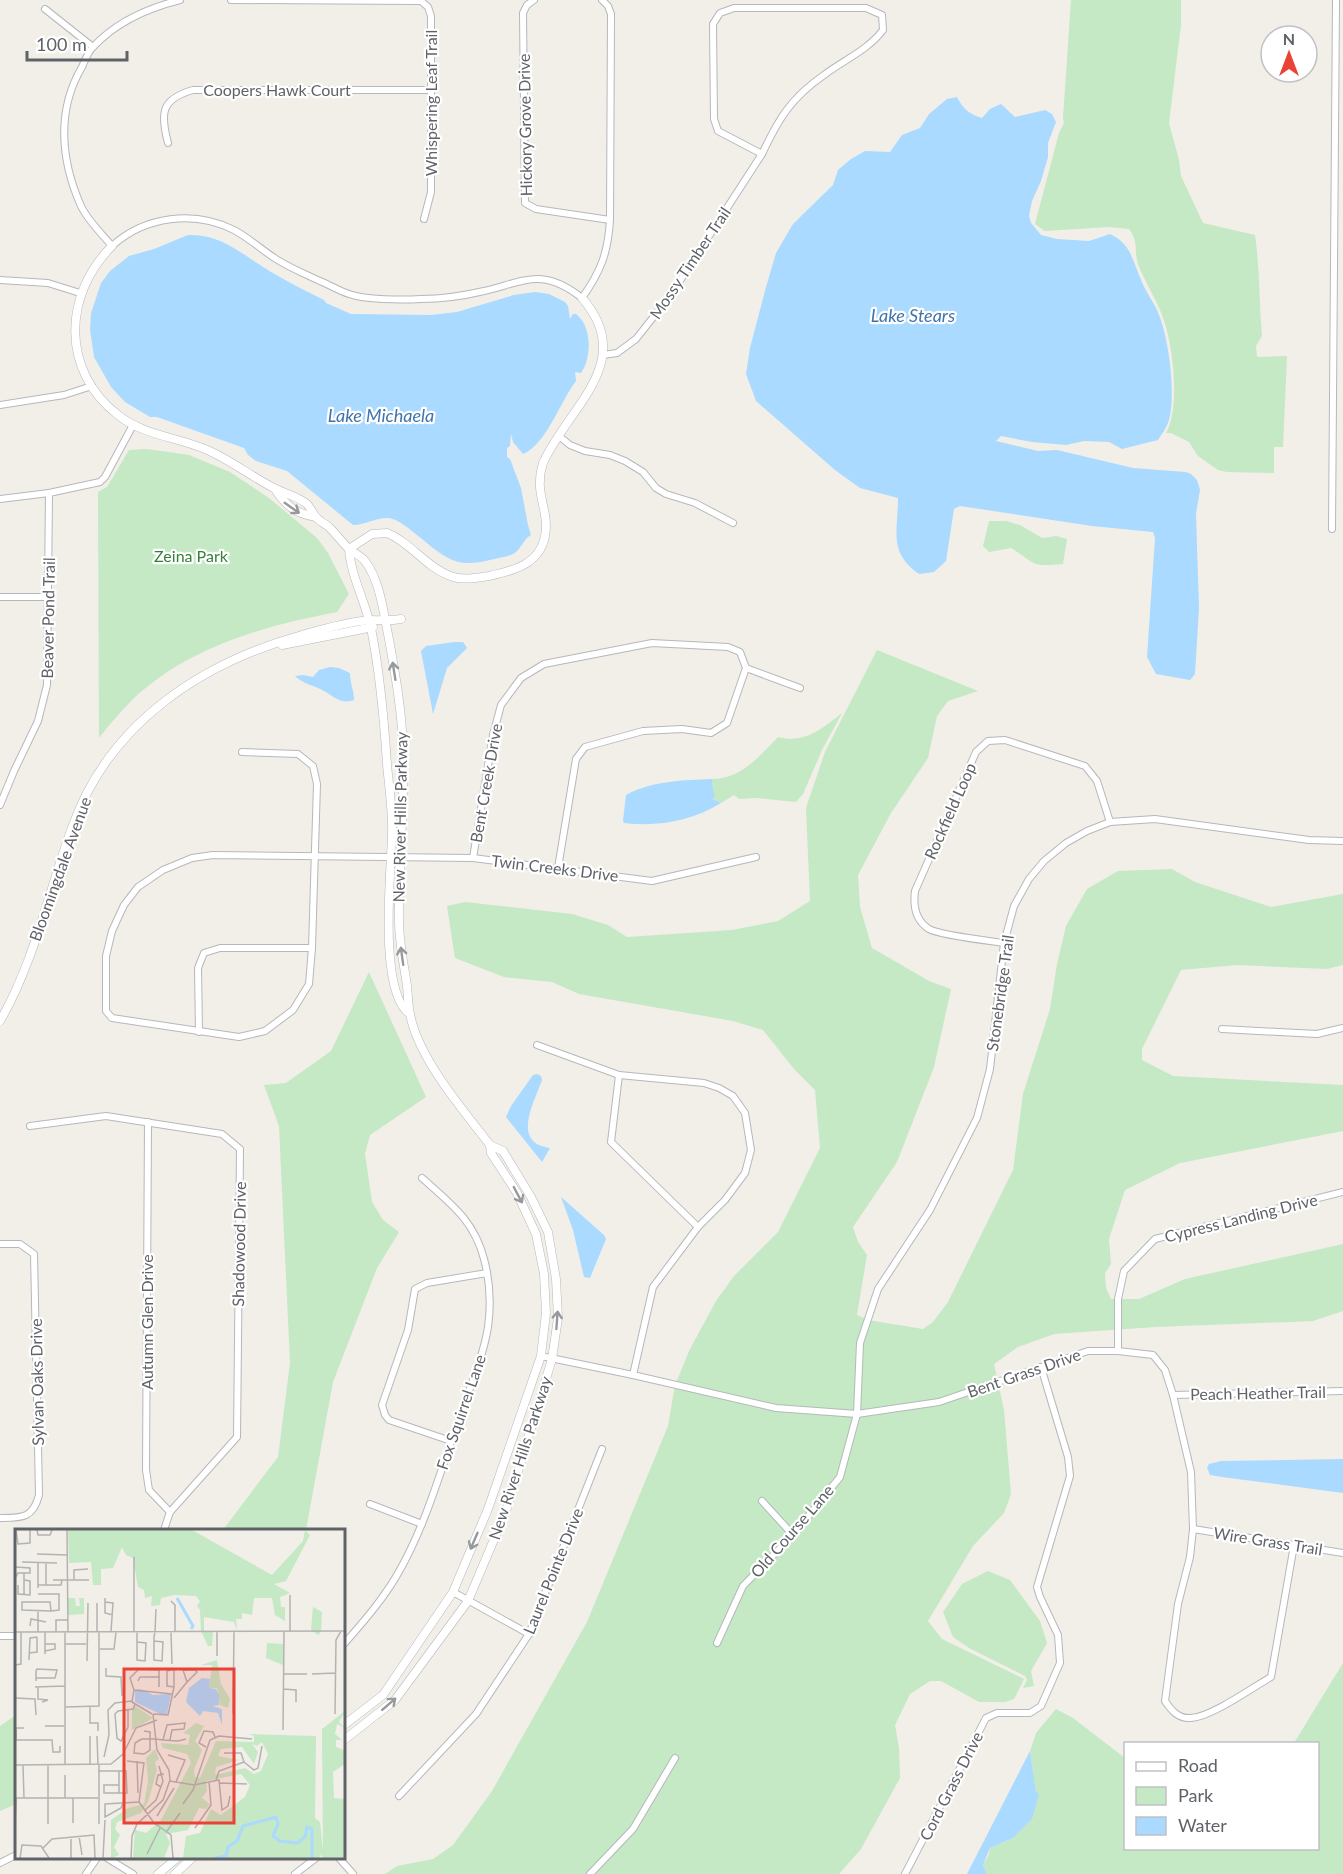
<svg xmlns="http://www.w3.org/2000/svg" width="1343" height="1874" font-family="Lato,sans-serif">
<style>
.green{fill:#c5e8c5}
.water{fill:#aadaff}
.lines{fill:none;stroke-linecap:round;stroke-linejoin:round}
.minor-casing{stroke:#b5b8bc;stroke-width:8}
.tertiary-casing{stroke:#b5b8bc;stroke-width:9}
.minor{stroke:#fff;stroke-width:6}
.tertiary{stroke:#fff;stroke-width:8}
.oneway{stroke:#979a9d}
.labels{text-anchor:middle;stroke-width:4.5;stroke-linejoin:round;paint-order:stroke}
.street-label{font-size:16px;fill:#5f6368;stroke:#fff}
.park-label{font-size:16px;fill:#348238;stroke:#fff}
.water-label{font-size:18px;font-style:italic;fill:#4174aa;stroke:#fff}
.inset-river{fill:none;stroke:#aadaff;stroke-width:3}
.inset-road{fill:none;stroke:#b3b3b1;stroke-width:1.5}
.view{fill:#ea4335;fill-opacity:0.15;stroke:#ea4335;stroke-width:3}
.inset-edge{fill:none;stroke:#5f6368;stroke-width:3}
</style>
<rect width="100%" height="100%" fill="#f1efe8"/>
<g class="green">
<path d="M1071 0H1181V25L1169 123 1179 160 1181 176 1203 223 1255 235C1260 269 1259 302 1262 336L1256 346 1257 357 1287 356 1283 447H1274V473L1227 472 1218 470 1198 456 1189 442 1171 433H1166C1181 407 1173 338 1160 310 1153 294 1144 280 1138 264 1134 253 1139 241 1129 229L1109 227 1045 231 1035 224 1059 133 1064 123 1063 118Z"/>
<path d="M147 449 189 455 230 472 269 498 317 538 328 553 349 594 337 612C263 626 188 647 132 700 120 712 109 725 99 738L98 492 107 487 129 450Z"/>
<path d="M989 521H1006L1020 525 1042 538 1056 536 1067 539 1063 564C1030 567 1037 564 1011 548L989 552 983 546Z"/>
<polygon points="877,650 978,691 948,701 937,716 928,758 891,813 858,875 860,907 872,948 929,981 951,989 934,1067 897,1162 853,1227 858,1242 867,1255 857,1315 868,1320 923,1329 933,1322 948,1302 1013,1170 1023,1094 1050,1009 1057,964 1066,926 1087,889 1118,871 1172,869 1195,882 1271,907 1343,894 1343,965 1327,969 1237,965 1181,970 1142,1049 1142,1060 1173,1076 1343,1085 1343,1131 1180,1163 1125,1190 1109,1239 1111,1264 1105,1273 1106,1288 1111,1299 1139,1299 1185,1279 1343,1244 1343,1311 1313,1321 1155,1327 1054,1334 1018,1347 994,1364 1004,1410 1011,1494 1004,1513 973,1546 928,1621 942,1639 1024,1679 1014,1699 1005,1702 979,1702 941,1681 930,1681 910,1694 895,1725 899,1748 900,1778 861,1849 839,1874 385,1874 397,1866 433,1859 453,1845 492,1791 587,1622 668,1426 675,1385 690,1349 716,1301 734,1276 778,1232 820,1148 815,1090 794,1069 763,1030 733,1021 579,994 552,982 504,977 455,958 447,906 465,902 572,914 608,925 627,937 732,930 778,921 810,901 806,808 825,752"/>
<path d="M842 713 822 750 803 794 796 802 757 798 739 799 734 795 721 803 713 799 712 779C741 779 760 756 778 737 804 744 822 729 842 713Z"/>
<polygon points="369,972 426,1097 370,1135 365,1154 372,1202 383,1220 399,1232 377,1268 333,1382 306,1530 223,1530 278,1457 290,1363 279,1126 264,1085 286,1083 331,1051"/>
<polygon points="988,1571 1010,1580 1040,1621 1047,1643 1031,1671 1034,1686 1023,1688 1027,1680 1025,1676 969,1648 953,1637 943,1612 962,1584"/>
<polygon points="1343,1663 1343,1874 987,1874 983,1865 989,1854 990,1848 1013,1838 1036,1793 1030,1751 1036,1733 1056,1709 1073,1718 1125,1758 1126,1848 1318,1848 1318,1744 1294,1743"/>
<polygon points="16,1715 16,1804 0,1811 0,1726"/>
</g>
<g class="water">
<path d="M957 97C963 109 969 114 982 118L990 109 1001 104 1015 117 1045 110 1052 114 1056 122 1048 143V157L1041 181 1032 201 1029 216 1031 223 1041 235 1057 239 1089 241 1110 234C1132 244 1132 261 1142 282 1146 293 1155 303 1159 315 1169 340 1176 394 1169 420 1167 427 1162 434 1158 440L1122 449 1109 442 1084 441 1066 445 1032 442 1001 436 996 441 1038 451 1057 450 1133 468 1186 472 1191 474 1197 480 1200 490 1196 514 1199 608 1195 674 1190 680 1156 674 1147 657 1155 538 1153 532 1092 526 960 506 954 509 946 561 934 572 919 574C888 552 898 532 898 498L860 488 835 470 756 401 746 374 750 348 766 287 776 253 793 224 833 185 838 170 851 159 865 151 890 152 902 135 920 128 929 114 947 99Z"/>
<path d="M188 235C221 233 244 256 271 272 288 282 306 291 324 300L326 303 351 314 431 315 457 312 514 295 535 292 549 294 565 302 568 306 570 319 573 314H576C592 326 592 358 581 373L575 372 576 381C561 400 546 445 523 454L513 442 511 434 510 446 507 448V457L510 459 521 488 528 525 531 535C523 539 522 549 513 554 506 557 497 558 490 560 452 570 442 554 413 532 407 527 397 519 389 518 377 517 365 525 353 525L287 471 256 461 248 455 244 448 185 427 157 417H150L125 402 111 387 94 357 90 330 91 313 101 283 110 271 129 256 154 249Z"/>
<polygon points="454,642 463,642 467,648 447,668 433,714 421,651 426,646"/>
<path d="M330 667 339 668 350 673C350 684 354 690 354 700 340 705 334 696 322 690 313 685 303 684 295 676L303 675 313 677 319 670Z"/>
<path d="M712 779 713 791 715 795 713 799 721 803C692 821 658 827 624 823L623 821 626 795C651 781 684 780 712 779Z"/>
<path d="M537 1074 541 1076 542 1080C535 1101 510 1143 550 1148L542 1162 506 1117 511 1106 533 1075Z"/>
<polygon points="561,1197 604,1235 606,1239 590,1278 584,1277 573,1230"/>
<polygon points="1343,1459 1343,1493 1222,1477 1210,1475 1207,1468 1209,1464 1221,1461"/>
<polygon points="1030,1751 1036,1792 1039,1794 1032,1819 1013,1838 990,1848 983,1865 987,1874 967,1874"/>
</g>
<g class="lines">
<defs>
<g id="minor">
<path d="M180 0C148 8 116 22 93 47 88 52 85 60 82 67 56 111 61 161 81 206 88 221 102 234 112 246 145 216 194 210 234 230 249 238 262 250 276 259 290 268 305 274 320 281 330 285 339 291 349 294 366 300 402 300 421 299 443 299 463 296 484 291 526 281 543 267 582 298 601 271 608 253 610 220"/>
<polyline points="231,0 421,1 428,7 431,16 431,192 424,219"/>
<polyline points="534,0 527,5 523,13 525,203 536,209 610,220 611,14 608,6 602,0"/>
<path d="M734 8H866L882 15 883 30C868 50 844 60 824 75 791 98 779 118 762 154L718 131 714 119 713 24 720 13Z"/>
<polyline points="45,9 93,47"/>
<path d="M168 143C160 113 161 99 193 90H432"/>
<polyline points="0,280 48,283 80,293"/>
<polyline points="603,355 617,353 636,339 670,296 762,154"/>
<polyline points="0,405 64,395 92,386"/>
<polyline points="559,436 570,445 585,451 610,455 625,461 643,472 656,488 666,494 695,503 733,523"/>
<polyline points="0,499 49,493 100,482 105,477 133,425"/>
<polyline points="1332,529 1336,0"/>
<polyline points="0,597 48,597"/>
<polyline points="746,668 800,688"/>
<polyline points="242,752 298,754 313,766 317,784 312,948 309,984 293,1010 265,1031 239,1037 112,1018 106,1011 106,956 112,931 124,905 138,887 163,870 192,858 213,855 473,858 652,881 756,857"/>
<polyline points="0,805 14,771 38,721 47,685 49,493"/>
<polyline points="473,858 493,735 501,705 521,678 544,664 652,643 728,647 740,652 746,668 727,723 711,733 682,729 643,731 585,747 576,759 558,868"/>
<path d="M1004 943C990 941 939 935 929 929 915 920 913 906 915 891L976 752 988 741 1005 740 1085 766 1097 781 1110 822"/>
<polyline points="1222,1029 1317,1034 1343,1028"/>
<polyline points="199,1032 198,968 204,953 220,948 312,948"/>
<polyline points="537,1045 619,1075 704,1083 719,1088 733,1096 745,1113 751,1150 745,1173 725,1200 698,1227 653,1287 633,1375"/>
<polyline points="619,1075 611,1142 698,1227"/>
<polyline points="148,1122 146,1470 149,1490 170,1512"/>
<polyline points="30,1126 106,1116 222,1134 240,1149 237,1437 170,1512 164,1530"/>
<path d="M0 1244H20L34 1254 39 1495C33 1519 21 1518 0 1518"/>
<polyline points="1118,1351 1118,1299 1124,1271 1155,1239 1343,1192"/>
<path d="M541 1356 633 1375 776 1408 857 1414 939 1402 1088 1351H1118L1153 1355 1165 1370 1173 1395 1191 1472 1193 1529 1190 1557 1178 1604 1165 1701C1171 1710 1178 1719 1191 1718 1211 1717 1252 1688 1271 1677L1294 1545"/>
<polyline points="1173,1395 1343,1391"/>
<polyline points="451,1441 389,1420 385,1415 382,1405 408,1330 415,1289 427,1283 487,1273"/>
<polyline points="762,1501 793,1535"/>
<polyline points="370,1504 422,1524"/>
<polyline points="1193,1529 1343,1553"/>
<polyline points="453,1592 529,1634"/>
<polyline points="0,1636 16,1636"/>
<polyline points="717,1643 743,1586 793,1535 840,1477 857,1414 860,1343 878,1289 930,1210 977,1118 990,1069 1004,943 1014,906 1029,879 1044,861 1066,843 1087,831 1110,822 1155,819 1309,840 1343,841"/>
<path d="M344 1644C365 1620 386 1596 401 1568 427 1521 441 1469 459 1419 469 1389 483 1358 488 1327 491 1305 490 1281 484 1259 474 1220 450 1203 422 1178"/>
<polyline points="399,1796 476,1714 529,1634 602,1449"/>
<polyline points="107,1858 133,1874"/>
<polyline points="339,1858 353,1874"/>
<polyline points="0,1863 16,1855"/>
<polyline points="86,1874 97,1858"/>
<polyline points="295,1874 316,1858"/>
<polyline points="590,1874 633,1829 675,1758"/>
<polyline points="905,1874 986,1718 997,1713 1030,1713 1041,1706 1060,1663 1058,1635 1040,1597 1037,1587 1070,1476 1068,1457 1041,1367"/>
</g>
<g id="tertiary">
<path d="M112 246C63 295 61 371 118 415 143 435 176 437 205 449 229 459 249 475 272 487 284 494 296 495 307 504 311 508 312 513 316 517 319 521 325 524 329 527 336 534 341 541 348 548 353 553 360 555 365 561 380 581 383 610 388 634 395 672 402 711 403 749 405 806 398 864 399 921 399 943 404 964 407 986 408 995 408 1005 410 1014 418 1058 463 1110 490 1145L491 1153 517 1193 536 1234 544 1274 546 1313 541 1356 488 1509 453 1592 383 1695 344 1725"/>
<path d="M275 489C286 506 296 514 316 517"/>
<path d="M349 549 372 534 387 533C410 542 425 566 448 575 462 581 475 578 489 576 513 571 540 564 545 536 550 509 533 494 543 463 568 407 638 362 582 298"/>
<path d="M349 549C351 576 365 601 371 628 380 673 384 718 387 764 389 788 393 811 392 836 391 871 378 993 410 1014"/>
<polyline points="282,645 373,627"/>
<path d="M0 1021C35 961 49 889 73 825 110 723 201 663 302 635 323 629 347 622 369 620 380 620 390 621 401 619"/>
<polyline points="344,1740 395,1700 468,1601 506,1511 552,1359 558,1318 556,1279 548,1232 531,1197 503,1151 490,1145"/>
<polyline points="158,1874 177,1858"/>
<polyline points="175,1874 192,1858"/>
</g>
</defs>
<use href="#minor" class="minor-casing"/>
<use href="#tertiary" class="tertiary-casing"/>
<use href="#minor" class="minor"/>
<use href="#tertiary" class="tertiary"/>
</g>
<defs><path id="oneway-shaft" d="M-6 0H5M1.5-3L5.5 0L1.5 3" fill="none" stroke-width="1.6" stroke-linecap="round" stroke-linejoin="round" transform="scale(1.5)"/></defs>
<g class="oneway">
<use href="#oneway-shaft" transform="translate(292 508) rotate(35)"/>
<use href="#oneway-shaft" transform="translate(394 671) rotate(-99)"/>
<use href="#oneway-shaft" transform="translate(402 956) rotate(-98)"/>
<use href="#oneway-shaft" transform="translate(518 1195) rotate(62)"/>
<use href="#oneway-shaft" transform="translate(557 1320) rotate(-86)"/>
<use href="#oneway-shaft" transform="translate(474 1541) rotate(113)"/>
<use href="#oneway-shaft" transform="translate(389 1704) rotate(-41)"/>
</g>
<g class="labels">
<g class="street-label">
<text x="277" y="96">Coopers Hawk Court</text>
<text transform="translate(431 103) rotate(-90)" y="6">Whispering Leaf Trail</text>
<text transform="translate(525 125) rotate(-91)" y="6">Hickory Grove Drive</text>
<text transform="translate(690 263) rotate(-56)" y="6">Mossy Timber Trail</text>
<text transform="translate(48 618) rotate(-89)" y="6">Beaver Pond Trail</text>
<text transform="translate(486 783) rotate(-80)" y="6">Bent Creek Drive</text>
<text transform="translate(950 811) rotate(-66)" y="6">Rockfield Loop</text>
<text transform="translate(400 817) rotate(-89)" y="6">New River Hills Parkway</text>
<text transform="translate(555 868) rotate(7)" y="6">Twin Creeks Drive</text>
<text transform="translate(60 869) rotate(-70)" y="6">Bloomingdale Avenue</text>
<text transform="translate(1000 993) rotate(-82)" y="6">Stonebridge Trail</text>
<text transform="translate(1241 1218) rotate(-14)" y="6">Cypress Landing Drive</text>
<text transform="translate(239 1244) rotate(-89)" y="6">Shadowood Drive</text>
<text transform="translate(147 1322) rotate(-90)" y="6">Autumn Glen Drive</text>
<text transform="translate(1024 1373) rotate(-19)" y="6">Bent Grass Drive</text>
<text transform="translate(37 1382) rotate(-91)" y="6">Sylvan Oaks Drive</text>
<text transform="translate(1258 1393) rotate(-1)" y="6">Peach Heather Trail</text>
<text transform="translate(461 1412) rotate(-71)" y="6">Fox Squirrel Lane</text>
<text transform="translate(520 1458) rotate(-72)" y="6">New River Hills Parkway</text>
<text transform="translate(792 1531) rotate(-49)" y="6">Old Course Lane</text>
<text transform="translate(1268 1541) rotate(9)" y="6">Wire Grass Trail</text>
<text transform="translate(553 1571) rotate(-68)" y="6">Laurel Pointe Drive</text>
<text transform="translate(951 1786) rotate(-63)" y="6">Cord Grass Drive</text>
</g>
<g class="park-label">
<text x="191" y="562">Zeina Park</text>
</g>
<g class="water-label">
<text x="913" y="322">Lake Stears</text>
<text x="381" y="422">Lake Michaela</text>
</g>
</g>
<g transform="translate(15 1529)">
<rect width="330" height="330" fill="#f1efe8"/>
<path d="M53 1H177L257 46 288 12 290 1 295 6 271 52 259 55 275 64 265 68 266 78H270V92L260 86 257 69H239L237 86 227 84V90H221L222 102 219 93 189 88V103H198L197 117H193L186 102 185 81 182 77 185 72 181 67 159 66 146 69 145 76 136 77 137 67 130 69 129 61 123 58 118 29 111 26 107 18 98 39 86 40V56H78L76 33 54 34ZM53 69H60L61 77H65L64 69H69V85L53 86ZM298 78 307 83 306 103 303 106 296 101ZM252 114 268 115V136L251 129ZM202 131 206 155 215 170 213 179 205 176 202 159H194L197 136H186ZM120 177 138 189 117 201V181ZM330 182 324 193 330 199 322 195 320 205 327 211H321V218L329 221 330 235 318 243 319 269 330 270V329H308L306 325 305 329H168L171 307 185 304 196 280 206 286 230 268 235 256 226 245 191 252 192 262 187 269 195 275 191 280 184 279 173 301 151 305 155 314 149 329H118L120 301 131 304 146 291 176 234 172 225 148 219 146 214 173 216 175 206 168 204 181 194 189 197 180 212 187 221 179 241 180 248 185 249 201 212 239 213V207L234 205 301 207 300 289 305 293 308 322 307 200ZM247 213 253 225 246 242 239 245 230 239 200 246 201 238 224 231 203 227 206 220 227 218 239 235 243 223 237 215 242 217ZM140 220 144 230 140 233 142 241 133 273 126 284 102 293 100 300 105 306 99 318 104 326 96 329V291L113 279 129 275 133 252 131 229Z" fill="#c5e8c5" fill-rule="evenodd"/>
<path d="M187 149 195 150 194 159 201 160 204 166V176L197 177 207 180V196L203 184 188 182 185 187 171 173 174 159ZM126 160 138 166 156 165 152 185 147 186 120 173V161Z" fill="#aadaff"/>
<path class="inset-river" d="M162 69 178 97 176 100M200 329 211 327 213 318 222 312 228 297 261 288 263 295 258 307 265 312 282 314 290 308 292 298 297 300V329"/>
<path class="inset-road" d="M1 1 3 15 15 14V1M22 1 23 6H35L37 1M52 1 53 103M22 25 52 26M7 33 42 34M0 38 15 39V44H3L0 49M9 44V66M38 51H74M59 51V41L73 40M3 56V65L15 66V52L9 51M23 56H46L47 51M31 56V34M23 59V34M23 65H44V81L36 82 7 81V73H35L36 82M90 69V84L98 86M156 72 160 76V103M90 73 98 74 96 103M82 74V103M15 97 16 90 31 93M0 103 330 102M23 103V82M41 103V91H53M119 103V28M122 103V131L130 132 131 114 122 113M140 103 141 80M156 103 157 135M275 103V66M139 112 148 113 147 132 139 131V108L140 103M50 115H71M85 120H99L101 103M30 122 40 120V115H30M14 124 22 123V108M30 125V103M202 127V103M14 131 15 109 22 108M72 132 73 74M0 136 6 135V103M91 139V147L106 148 107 167M159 140V158L152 157V142ZM168 141H180L182 143 172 153ZM268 145H292M297 145 320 144M21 152V142L22 140 42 141 40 149H21M123 152 125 148H145M20 158 50 157M23 158V170L33 171 27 173M268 160 281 161V173M119 161 117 173 137 185M119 161 115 149 124 140 144 141V158M119 161 157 165M0 169 20 170 21 186M159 169 172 153M50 178 84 177V103M75 178V194H83V202M113 181V198L106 212 102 209 100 185 103 182 118 180 120 175M218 184 219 103M138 185 153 186 159 158M320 185 321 111 326 102M30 197H49M268 201 269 103M129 202 135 203V221L129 225 119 224 120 214 125 211 127 210H141L148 211 163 212 171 210M82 207 83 236M0 211H37L38 223H45V217M1 211V199H9M148 211 152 196 170 194 169 200 157 201 155 211M191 218 184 214 189 202 198 203 200 208M153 226 170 231 161 253M89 228 94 206 93 181 100 174 117 172M112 232 129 234 124 273 139 294 156 306 158 329M122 232 123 264M229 233 239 241 243 239 247 217M75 235V207M0 236 96 235 108 225 121 199 142 191M8 236 9 269M50 236V103M84 236V295M83 242H111L112 264H89V256H104M104 242V264M201 251 204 242 229 233 226 224H209M155 252 179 256 204 251 207 281 213 277 215 267M205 254 232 255M146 258 141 255 143 246 149 245M0 269H83M50 269V246M58 269V294M108 274 106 279 90 288V275L124 273M168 275 178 261 195 211 204 207 237 210M129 282 141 271 148 252 144 237M142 287 159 259M33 295V236M180 299 196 276 194 252M0 301 1 270M152 302 165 284M64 307 67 326M117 307 122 295 148 271 155 251 154 241 142 221 138 185M28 319 37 310 79 306 80 329M132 325 145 299M5 329 7 316 26 317 34 329M56 329V310M88 329 90 291M116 329 117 307"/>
<path class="view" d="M109 140H219V294H109Z"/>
<rect width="330" height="330" class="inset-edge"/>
</g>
<rect x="1124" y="1742" width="195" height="108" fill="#ffffff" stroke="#bfc1c3" stroke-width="1.5"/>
<rect x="1136" y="1762" width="30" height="9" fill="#ffffff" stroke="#bfc1c3" stroke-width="1.5"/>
<text x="1178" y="1772" font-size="18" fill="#5f6368">Road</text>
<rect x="1136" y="1787" width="30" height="18" fill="#c5e8c5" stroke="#bfc1c3" stroke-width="1.5"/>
<text x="1178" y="1802" font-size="18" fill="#5f6368">Park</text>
<rect x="1136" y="1817" width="30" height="18" fill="#aadaff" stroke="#bfc1c3" stroke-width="1.5"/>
<text x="1178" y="1832" font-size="18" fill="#5f6368">Water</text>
<g transform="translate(1289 54)"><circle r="28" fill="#ffffff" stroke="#bfc1c3" stroke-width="1.5"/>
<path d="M0-4.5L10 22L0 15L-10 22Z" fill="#ea4335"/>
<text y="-9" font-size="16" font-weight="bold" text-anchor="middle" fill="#5f6368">N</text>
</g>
<path d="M27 51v9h100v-9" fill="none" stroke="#5f6368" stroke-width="3"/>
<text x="36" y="51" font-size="18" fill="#5f6368" stroke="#ffffff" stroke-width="4.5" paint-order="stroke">100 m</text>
</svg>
